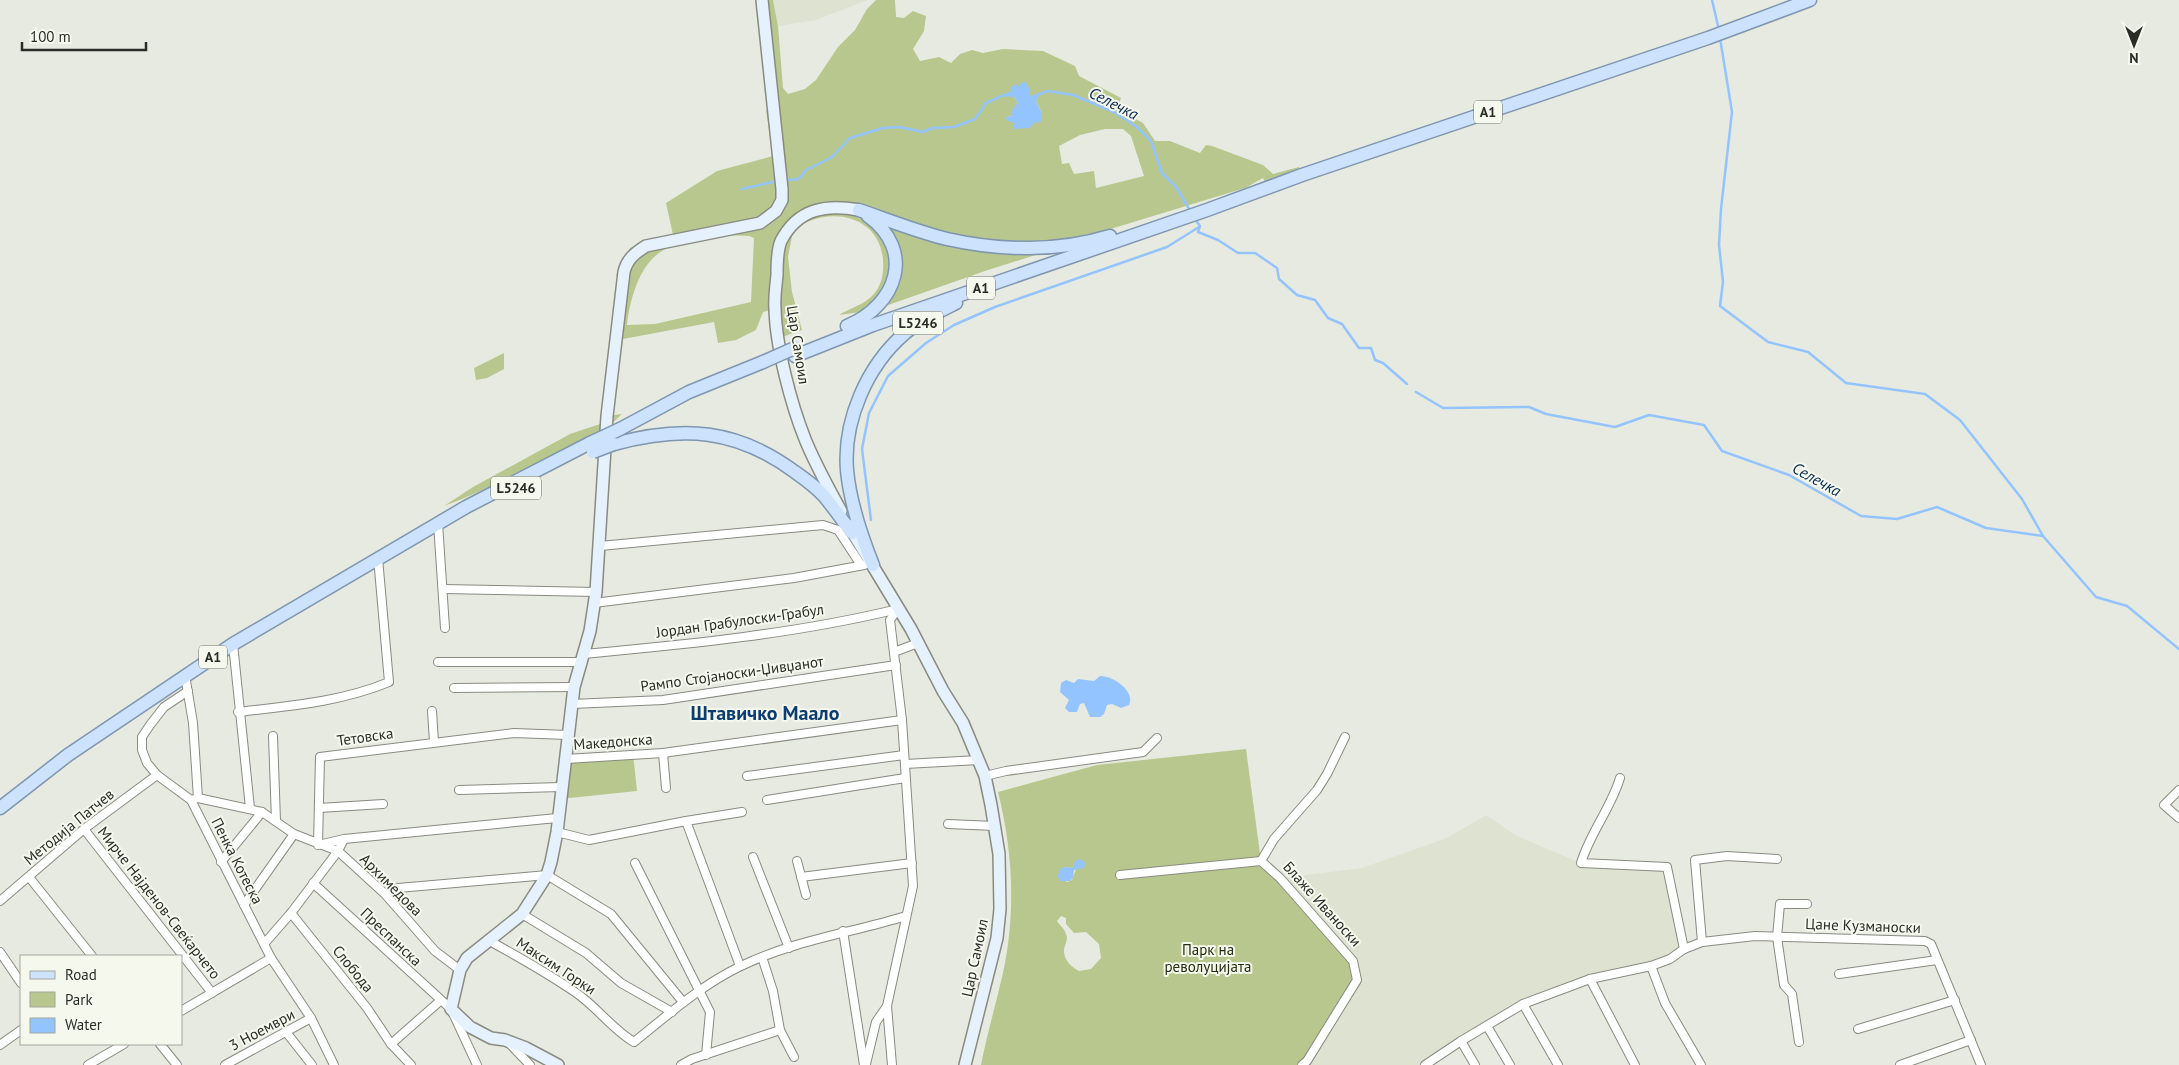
<svg xmlns="http://www.w3.org/2000/svg" width="2179" height="1065" font-family="'PT Sans',sans-serif">
<style>
.built{fill:#dee3d1}
.green{fill:#b8c78d;fill-rule:evenodd}
.water{fill:#94c4ff}
.lines{fill:none;stroke-linecap:round;stroke-linejoin:round}
.stream{stroke:#94c4ff;stroke-width:2.5}
.street-casing{stroke:#898b81;stroke-width:10}
.secondary-casing{stroke:#898b81;stroke-width:14}
.primary-casing{stroke:#7f96b0;stroke-width:15}
.street{stroke:#fff;stroke-width:8}
.secondary{stroke:#e6f1fe;stroke-width:11}
.primary{stroke:#cde2fc;stroke-width:12}
.primary-bridge-casing{stroke:#7f96b0;stroke-width:15;stroke-linecap:butt}
.primary-bridge{stroke:#cde2fc;stroke-width:12}
.labels{text-anchor:middle;stroke-width:4;stroke-linejoin:round;paint-order:stroke}
.shield{fill:#f5f8ed;stroke:#686963;stroke-width:1}
.shield-label{font-size:14px;font-weight:bold;fill:#2b2c28}
.street-label{font-size:15px;fill:#2b2c28;stroke:#f5f8ed}
.park-label{font-size:15px;fill:#262d0e;stroke:#f5f8ed}
.water-label{font-size:16px;font-style:italic;fill:#092b50;stroke:#f5f8ed}
.district-label{font-size:20px;font-weight:bold;fill:#0d3d70;stroke:#f5f8ed}
</style>
<rect width="100%" height="100%" fill="#e7eae0"/>
<g class="built">
<polygon points="773,0 868,0 816,20 778,26"/>
<polygon points="1486,815 1517,836 1581,863 1667,867 1684,949 1670,959 1590,979 1523,1004 1425,1065 1302,1065 1280,878 1362,868 1447,838"/>
</g>
<g class="green">
<path d="M762 0H773L778 26 783 88 788 94 805 89 816 80 838 47 855 30 867 9 876 0H895L896 17 904 18 913 11 926 16 924 31 913 49 920 61 939 57 951 63 960 54 972 50 983 53 1003 49 1043 51 1075 66 1079 76 1121 98 1117 109 1143 123 1155 141H1170L1200 153 1206 145 1212 146 1263 165 1273 174 1299 167 1302 175 1268 188 1263 178 1245 188 1081 238 1067 245 985 271 874 310 839 315C848 309 865 304 872 296 882 286 884 273 883 260 880 221 842 208 809 221 803 223 798 228 793 231L788 257 792 292 802 330 779 338 774 309 763 312 756 330 736 340 718 343 714 322 623 339 620 358H614L623 283 616 275 630 248 673 235 666 203 717 171 773 156 766 110 773 109ZM1017 89 1029 97 1039 94 1036 101 1041 111 1008 121 1006 117 1012 116 1018 103 1014 96 1005 95ZM1105 129H1123L1131 136 1144 176 1096 188 1094 171 1074 174 1069 163 1062 164 1059 146 1080 135ZM726 235 749 236 754 238 751 302 655 324 627 325C630 299 639 265 662 251 675 243 710 239 726 235Z"/>
<polygon points="504,353 504,369 487,378 476,380 474,368"/>
<path d="M622 414C602 435 572 447 546 460 512 476 479 493 444 506L473 487 570 434 600 424 607 416Z"/>
<path d="M1246 749 1261 861 1353 961 1357 980 1302 1065H981C987 1034 996 1004 1003 973 1016 912 1013 852 998 792L1097 765ZM1074 866 1076 869 1072 880 1067 882 1058 876 1065 867 1073 868ZM1061 916 1066 918V924L1074 933 1086 932 1099 944 1101 958 1091 969 1079 971C1071 967 1063 959 1064 949 1065 945 1067 941 1067 937 1065 928 1060 926 1057 921Z"/>
<polygon points="633,754 637,791 560,799 566,759"/>
</g>
<g class="water">
<polygon points="1026,82 1028,87 1030,88 1029,97 1040,94 1036,101 1041,111 1041,122 1034,123 1030,128 1013,129 1014,123 1008,121 1005,117 1012,116 1012,110 1018,103 1014,96 1004,95 1011,91 1011,87 1017,84 1017,88 1021,83"/>
<path d="M1100 676C1112 675 1136 691 1129 705L1121 708 1112 704 1107 705 1104 714 1100 717H1090L1084 703 1080 704 1077 712H1069L1065 708 1069 700 1060 692 1061 683 1066 680 1074 683 1078 679 1094 681Z"/>
<polygon points="1081,859 1085,863 1084,868 1074,870 1073,878 1070,881 1060,881 1058,876 1060,869 1065,867 1073,868 1075,861"/>
</g>
<g class="lines">
<g class="stream">
<polyline points="1712,0 1719,30"/>
<polyline points="1720,38 1732,112 1721,209 1719,245 1723,282 1720,306 1768,342 1808,352 1846,383 1925,394 1960,420 2022,499 2043,536"/>
<polyline points="1025,96 1032,97 1048,91 1073,95 1114,112 1137,127 1151,141 1162,173 1176,187 1191,212"/>
<polyline points="785,180 799,179 806,170 832,157 850,138 883,128 899,127 923,132 932,128 954,127 975,119 986,103 1004,95 1017,96"/>
<polyline points="742,189 777,181"/>
<polyline points="1195,219 1200,226 1198,232 1218,240 1238,253 1255,253 1277,268 1279,279 1297,295 1315,300 1328,318 1342,324 1359,348 1371,348 1375,360 1383,363 1407,384"/>
<polyline points="1416,392 1443,408 1529,407 1546,414 1615,427 1649,415 1704,425 1722,451 1789,475 1861,516 1897,519 1937,507 1986,528 2043,536 2096,597 2127,606 2179,649"/>
<polyline points="871,520 862,449 869,413 888,376 926,343 954,325 995,307 1167,247 1199,227"/>
</g>
<defs>
<g id="street">
<polyline points="438,523 445,628"/>
<polyline points="600,546 823,525 838,530 861,565"/>
<polyline points="443,589 596,592"/>
<polyline points="594,603 794,578 864,565"/>
<polyline points="233,644 250,808"/>
<polyline points="894,652 918,643"/>
<path d="M584 654C690 644 795 634 898 609"/>
<polyline points="438,662 582,662"/>
<polyline points="185,675 193,723 198,798"/>
<polyline points="454,688 574,687"/>
<polyline points="188,691 164,707 150,725 142,737 142,750 147,763 157,775 191,800 271,958 311,1018 334,1065"/>
<polyline points="572,704 663,700 896,665"/>
<polyline points="432,711 434,742"/>
<path d="M238 712C289 706 341 702 389 682L378 558"/>
<polyline points="273,736 276,821"/>
<polyline points="663,753 666,788"/>
<polyline points="566,759 663,753 902,720"/>
<polyline points="905,764 979,760"/>
<polyline points="747,776 904,755"/>
<polyline points="985,776 1006,771 1143,752 1157,738"/>
<path d="M1620 778C1611 808 1590 833 1581 863L1667 867 1684 949"/>
<polyline points="459,790 561,787"/>
<polyline points="2179,790 2164,805 2179,818"/>
<polyline points="191,800 198,798 262,812 294,834 338,851 385,894 435,951 460,970"/>
<polyline points="767,800 905,778"/>
<polyline points="319,808 383,804"/>
<polyline points="557,818 344,839 318,845 320,757 514,733 568,735"/>
<polyline points="686,821 740,966"/>
<polyline points="948,824 995,826"/>
<polyline points="84,829 212,993"/>
<polyline points="557,832 589,840 686,821 742,812"/>
<polyline points="753,857 789,948"/>
<polyline points="797,861 806,895"/>
<polyline points="1261,861 1274,839 1317,790 1327,774 1345,737"/>
<polyline points="221,862 262,812"/>
<polyline points="635,863 710,1012 706,1055"/>
<polyline points="1120,875 1261,861 1280,878 1353,961 1357,980 1307,1061 1302,1065"/>
<polyline points="29,877 92,956"/>
<polyline points="801,877 912,863"/>
<polyline points="313,883 451,1009 477,1065"/>
<polyline points="385,894 398,888 547,875 611,914 683,1002"/>
<polyline points="0,901 84,829 157,775"/>
<polyline points="244,905 294,834"/>
<polyline points="291,913 367,1008 391,1044 411,1065"/>
<polyline points="522,914 586,953 621,983 672,1012"/>
<polyline points="843,931 864,1065"/>
<path d="M488 940C517 956 547 973 575 992 596 1006 612 1029 634 1042 668 1015 700 986 739 967 791 941 851 933 906 916"/>
<polyline points="1702,942 1695,860 1727,856 1777,859"/>
<polyline points="264,944 291,913 338,851 344,839"/>
<polyline points="0,952 21,983"/>
<polyline points="762,957 773,991 780,1030 794,1057"/>
<polyline points="1651,966 1665,1003 1701,1065"/>
<polyline points="1839,974 1937,960"/>
<polyline points="1590,979 1635,1065"/>
<polyline points="1523,1004 1558,1065"/>
<polyline points="181,1011 271,958"/>
<polyline points="1487,1026 1510,1065"/>
<polyline points="1858,1029 1955,1000"/>
<polyline points="286,1032 312,1065"/>
<polyline points="1461,1041 1475,1065"/>
<polyline points="1799,1042 1792,994 1784,985 1777,937 1780,904 1807,904"/>
<polyline points="509,1043 530,1065"/>
<polyline points="160,1044 177,1065"/>
<polyline points="391,1044 440,1001"/>
<polyline points="0,1045 21,1030"/>
<polyline points="866,1064 876,1022 887,1006"/>
<polyline points="88,1065 124,1044"/>
<polyline points="225,1065 311,1018"/>
<polyline points="681,1065 692,1059 780,1030"/>
<polyline points="892,1065 887,1006 913,886 902,720 890,620 898,609"/>
<polyline points="1425,1065 1461,1041 1523,1004 1590,979 1651,966 1670,959 1684,949 1702,942 1755,936 1925,941 1931,944 1981,1065"/>
<polyline points="1900,1065 1971,1040"/>
</g>
<g id="secondary">
<path d="M841 511C828 487 815 464 805 439 791 404 776 347 775 309 774 298 776 286 777 275 777 265 777 250 781 241 798 208 827 204 859 210"/>
<polyline points="848,525 911,629 943,691 963,723 985,776 991,805 999,854 1000,909 997,938 965,1065"/>
<path d="M558 1065 526 1048 505 1040 491 1038 470 1027 451 1009 460 970 467 958 522 914 547 875 551 862 557 832 574 687 590 631 596 592 607 416 624 272C627 259 635 253 646 246L760 223 776 211 782 200V189L762 0"/>
</g>
<g id="primary">
<path d="M859 210C888 220 918 232 947 239 1000 251 1058 252 1110 236"/>
<path d="M847 326C897 305 916 251 868 216"/>
<polyline points="795,356 873,325 1207,210 1302,175 1708,38 1810,0"/>
<polyline points="620,429 689,392 763,362"/>
<path d="M614 444C683 425 737 429 795 472 805 479 816 487 824 496 834 508 843 521 852 533"/>
<path d="M873 565C861 535 850 503 847 470 843 421 867 366 904 334 919 321 938 312 956 303"/>
<polyline points="0,808 68,755 233,644 466,507 590,443"/>
</g>
</defs>
<use href="#street" class="street-casing"/>
<use href="#secondary" class="secondary-casing"/>
<use href="#primary" class="primary-casing"/>
<use href="#street" class="street"/>
<use href="#secondary" class="secondary"/>
<use href="#primary" class="primary"/>
<defs>
<g id="primary-bridge">
<polyline points="763,362 797,347"/>
<polyline points="590,443 620,429"/>
<polyline points="593,452 614,444"/>
</g>
</defs>
<use href="#primary-bridge" class="primary-bridge-casing"/>
<use href="#primary-bridge" class="primary-bridge"/>
</g>
<g class="labels">
<g class="shield">
<rect x="1474" y="100.5" width="28" height="23" rx="4"/>
<rect x="967" y="276.5" width="28" height="23" rx="4"/>
<rect x="893" y="311.5" width="50" height="23" rx="4"/>
<rect x="491" y="476.5" width="50" height="23" rx="4"/>
<rect x="199" y="645.5" width="28" height="23" rx="4"/>
</g>
<g class="shield-label">
<text x="1488" y="117">A1</text>
<text x="981" y="293">A1</text>
<text x="918" y="328">L5246</text>
<text x="516" y="493">L5246</text>
<text x="213" y="662">A1</text>
</g>
<g class="street-label">
<text transform="translate(798 345) rotate(81)" y="5">Цар Самоил</text>
<text transform="translate(740 621) rotate(-8)" y="5">Јордан Грабулоски-Грабул</text>
<text transform="translate(732 674) rotate(-8)" y="5">Рампо Стојаноски-Џивџанот</text>
<text transform="translate(365 737) rotate(-8)" y="5">Тетовска</text>
<text transform="translate(613 742) rotate(-4)" y="5">Македонска</text>
<text transform="translate(69 827) rotate(-39)" y="5">Методиjа Патчев</text>
<text transform="translate(237 861) rotate(63)" y="5">Пенка Котеска</text>
<text transform="translate(391 885) rotate(45)" y="5">Архимедова</text>
<text transform="translate(159 903) rotate(52)" y="5">Мирче Најденов-Свеќарчето</text>
<text transform="translate(1322 904) rotate(48)" y="5">Блаже Иваноски</text>
<text transform="translate(1863 926) rotate(2)" y="5">Цане Кузманоски</text>
<text transform="translate(391 937) rotate(43)" y="5">Преспанска</text>
<text transform="translate(975 958) rotate(-78)" y="5">Цар Самоил</text>
<text transform="translate(556 966) rotate(33)" y="5">Максим Горки</text>
<text transform="translate(353 969) rotate(51)" y="5">Слобода</text>
<text transform="translate(262 1030) rotate(-28)" y="5">3 Ноември</text>
</g>
<g class="park-label">
<text x="1208" y="955">Парк на<tspan x="1208" dy="17">револуцијата</tspan></text>
</g>
<g class="water-label">
<text transform="translate(1114 103) rotate(27)" y="6">Селечка</text>
<text transform="translate(1817 479) rotate(29)" y="6">Селечка</text>
</g>
<g class="district-label">
<text x="765" y="720">Штавичко Маало</text>
</g>
</g>
<rect x="20" y="955" width="162" height="90" fill="#f5f8ed" stroke="#a4a69e"/>
<rect x="30" y="971" width="25" height="8" fill="#cde2fc" stroke="#a4a69e"/>
<text x="65" y="980" font-size="15" fill="#2b2c28">Road</text>
<rect x="30" y="992" width="25" height="15" fill="#b8c78d" stroke="#a4a69e"/>
<text x="65" y="1005" font-size="15" fill="#2b2c28">Park</text>
<rect x="30" y="1018" width="25" height="15" fill="#94c4ff" stroke="#a4a69e"/>
<text x="65" y="1030" font-size="15" fill="#2b2c28">Water</text>
<g transform="translate(2134 45) rotate(180)" stroke="#f5f8ed" stroke-width="4" paint-order="stroke">
<path d="M0-4L9 19L0 12L-9 19Z" fill="#2b2c28"/>
<text y="-8" font-size="14" font-weight="bold" text-anchor="middle" fill="#2b2c28">N</text>
</g>
<path d="M22 42v8h124v-8" fill="none" stroke="#2b2c28" stroke-width="2.5"/>
<text x="30" y="42" font-size="15" fill="#2b2c28" stroke="#f5f8ed" stroke-width="4" paint-order="stroke">100 m</text>
</svg>
